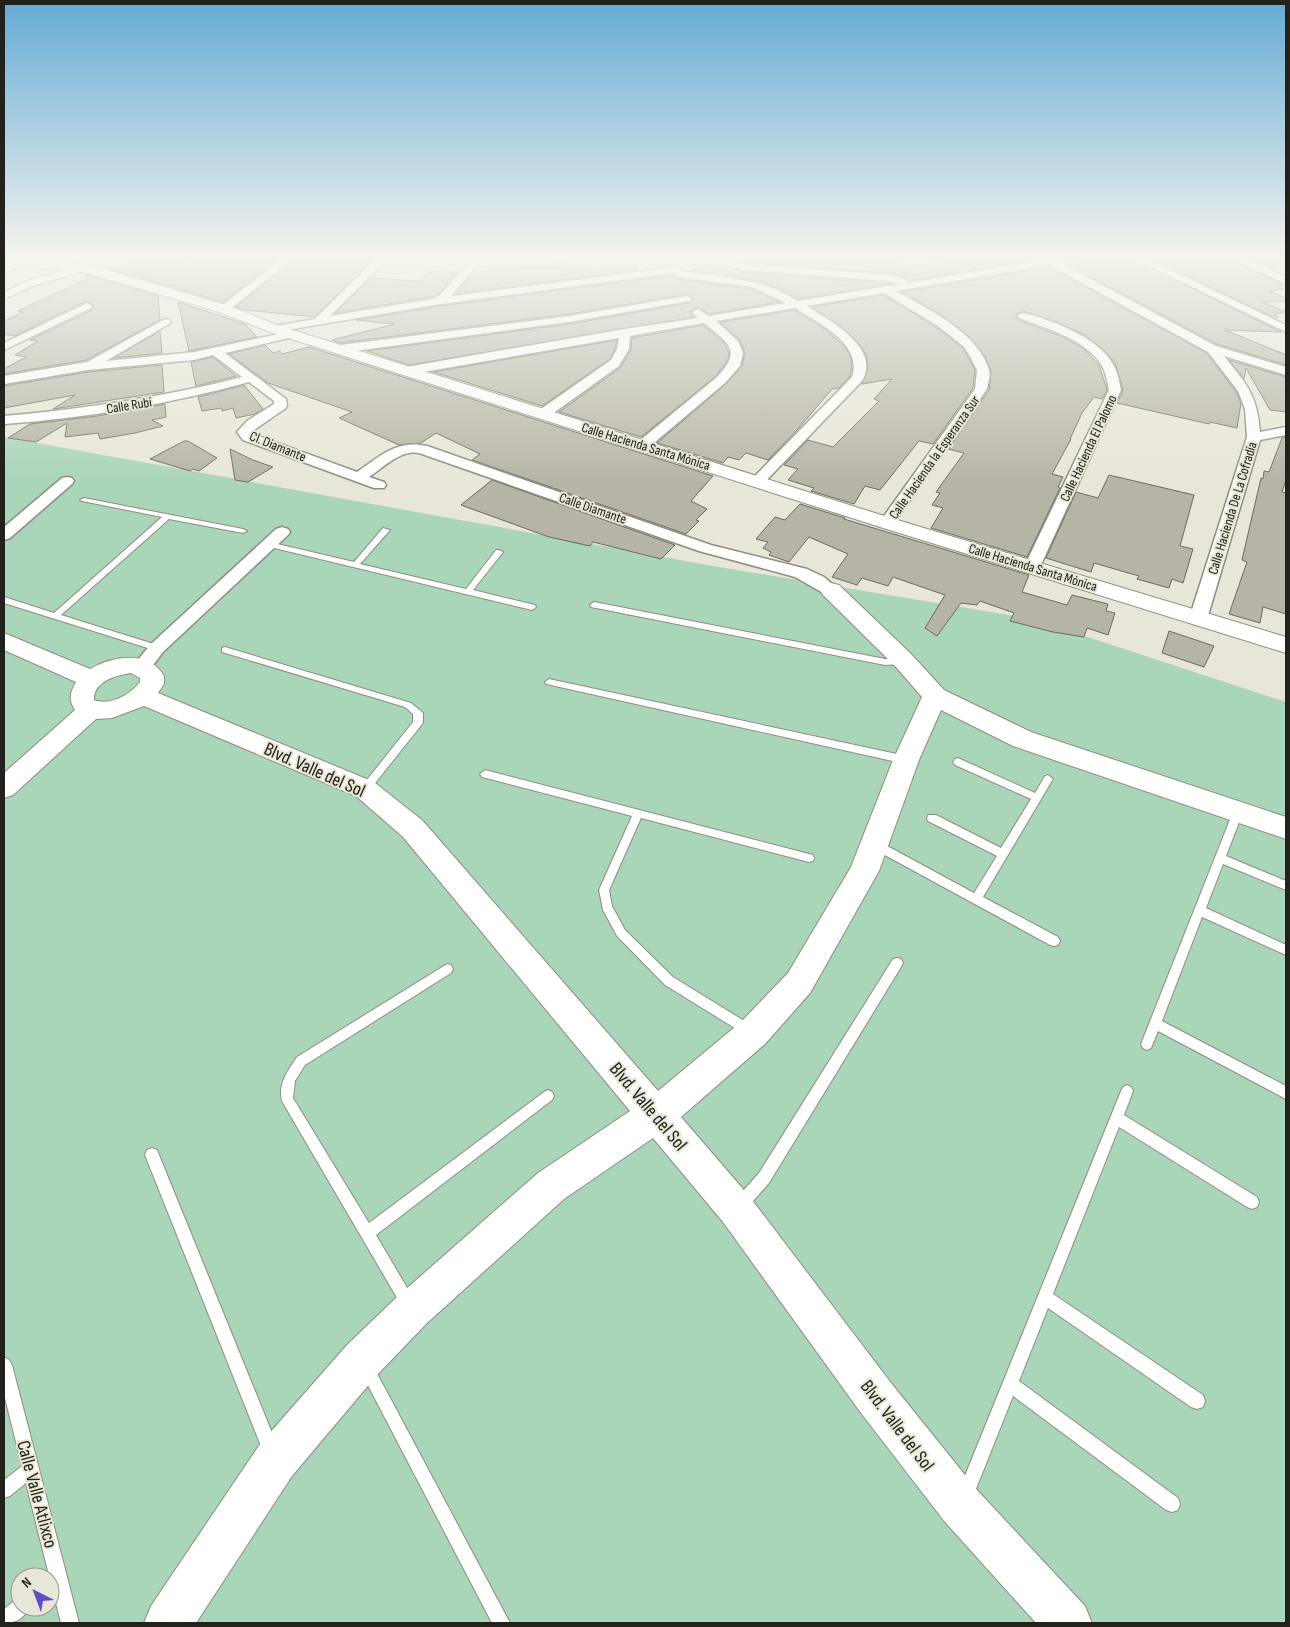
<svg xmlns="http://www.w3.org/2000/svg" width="1290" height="1627" font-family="'Sofia Sans Condensed',sans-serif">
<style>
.green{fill:#a9d5b9;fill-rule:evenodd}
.building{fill:#b6b4a5;stroke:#6c6a5c}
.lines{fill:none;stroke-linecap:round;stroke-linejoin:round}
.lane-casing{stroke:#8e8c7e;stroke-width:2}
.street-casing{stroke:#8e8c7e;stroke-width:3}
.secondary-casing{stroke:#8e8c7e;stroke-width:2}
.lane{fill:#fff;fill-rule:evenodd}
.street{fill:#fff;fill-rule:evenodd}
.secondary{fill:#fff;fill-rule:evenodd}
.labels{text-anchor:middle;stroke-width:4;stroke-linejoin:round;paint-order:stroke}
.far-street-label{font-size:14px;fill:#22211b;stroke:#e8e6d6}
.near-street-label{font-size:19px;fill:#22211b;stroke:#e8e6d6}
</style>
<rect width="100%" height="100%" fill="#e8e6d6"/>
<path class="green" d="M4 437 713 566 1033 619 1286 702V1623H4ZM20 1577H50V1607H20Z"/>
<g class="building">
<polygon points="143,257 190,263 201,257 281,257 223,302 175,288 174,285 168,286 107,268 121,268"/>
<polygon points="297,257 375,257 315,317 245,310 236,307"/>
<polygon points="782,257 888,257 908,267 948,262 955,257 1042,258 909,281 907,278 888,273 746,262"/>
<polygon points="1128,257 1281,332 1225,330 1286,355 1286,365 1217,344 1067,264"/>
<polygon points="1148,257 1226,257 1284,285 1278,286 1284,289 1269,291 1286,298 1286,301 1263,302 1285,312 1274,314 1279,317 1275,318"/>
<polygon points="1246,257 1282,262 1282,266 1271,268"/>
<polygon points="560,265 591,266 591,270 637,268 638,270 456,294 472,274 479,274 482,271 487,271 491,266 560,267"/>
<polygon points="724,265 743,272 890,284 798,299 779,288 759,281 691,270"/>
<polygon points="1049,267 1207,353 1236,392 1241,403 1237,428 1210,422 1209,424 1117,403 1123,391 1121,382 1115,363 1105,351 1085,335 1059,323 1023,311 1016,314 1016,317 1018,320 1063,337 1084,349 1099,365 1107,390 1102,399 1094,397 1082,413 1070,439 1071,439 1052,474 1063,477 1058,487 1060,488 1027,557 931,528 943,508 932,505 940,493 936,492 964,453 948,449 989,390 991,372 985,356 964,332 937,312 902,292"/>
<polygon points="431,271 458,272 436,296 335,313 371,278 419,281"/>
<polygon points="85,274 158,296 160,320 86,360 4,374 4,369 26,357 15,355 38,341 30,340 92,310 94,305 86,301 14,336 4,334 4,321 23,312 18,311 87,279"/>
<polygon points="673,275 679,279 751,289 780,302 709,314 697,307 690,312 694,317 409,365 367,351 569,324 690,303 693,298 686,294 569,314 340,343 332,340 395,324 356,320 441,306"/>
<polygon points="884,295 937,328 963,348 975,370 973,388 933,444 919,441 880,490 865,486 854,504 811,491 814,488 788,480 798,469 784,465 808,440 833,447 879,401 874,399 892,379 862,384 868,369 867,356 861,346 840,326 812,307"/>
<polygon points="178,302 245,324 257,337 189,351"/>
<polygon points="795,310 826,330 844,346 850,355 852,365 850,376 839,388 832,389 798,429 768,460 746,453 739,460 728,457 723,463 657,443 726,384 742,366 745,353 740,340 720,322"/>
<polygon points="703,325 724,343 729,353 728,359 716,376 641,437 559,412 620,368 631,350 632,338"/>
<polygon points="160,331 162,353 114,358"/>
<polygon points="617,340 615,348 610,359 542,406 433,372"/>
<polygon points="265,345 273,353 280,351 282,354 309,347 713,476 691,501 707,509 696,520 699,521 686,534 472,460 480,454 436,433 421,443 399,445 339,418 352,412 268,383 229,354"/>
<polygon points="213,357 236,376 196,386 191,362"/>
<polygon points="1229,360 1286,377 1286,412 1270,410 1246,368 1244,379"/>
<polygon points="162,365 164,392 53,409 75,395 4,408 4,386 88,372"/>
<polygon points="244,385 263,409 255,414 236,418 233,408 222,411 222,408 202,411 198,397"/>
<polygon points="165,404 166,417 152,420 163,426 135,433 100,439 98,433 65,437 67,423 36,442 8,438 30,424 97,416"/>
<polygon points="1286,437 1286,480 1282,492 1286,493 1286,614 1263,607 1260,623 1229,614 1247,562 1242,560 1261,478 1263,479 1264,471 1269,472 1282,438"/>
<polygon points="184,441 188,441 217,458 199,471 193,469 190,471 150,459"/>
<polygon points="230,449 253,460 273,467 248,482 235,480"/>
<polygon points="1109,475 1194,495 1180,546 1193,549 1183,583 1172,579 1169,588 1137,579 1139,576 1094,563 1091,572 1046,558 1076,492 1098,498"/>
<polygon points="492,480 675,545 661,559 593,542 590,546 549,537 461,505"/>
<polygon points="800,504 845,518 844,519 1029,575 1022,592 1067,605 1072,595 1108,604 1106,611 1115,613 1108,635 1087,628 1084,637 1053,632 1010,621 1014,613 980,601 977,605 961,603 937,636 925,628 945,595 893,577 888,586 862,578 857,585 832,577 848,554 809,537 789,562 769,555 771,552 763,548 768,542 756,539 775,517 785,520"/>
<polygon points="1169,631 1214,646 1204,667 1162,653"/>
</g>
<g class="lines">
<defs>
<g id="lane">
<polygon points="84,498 243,529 247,531 243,533 169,519 61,615 160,646 160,650 154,650 4,603 4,597 54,613 162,517 82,501 80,500"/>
<polygon points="383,528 390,530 360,564 466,589 496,550 499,550 503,552 473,590 535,605 536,607 532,610 266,546 265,544 269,542 354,562"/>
<polygon points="594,602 885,659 902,658 906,661 902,664 885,665 591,607 590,605"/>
<polygon points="225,647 411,703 423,713 423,723 368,792 362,792 360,789 362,786 413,722 413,714 405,707 222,652 222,648"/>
<polygon points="549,679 906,756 911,760 906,764 546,684 545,682"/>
<polygon points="958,758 1035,793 1045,776 1048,775 1053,779 983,897 1058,937 1060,941 1058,945 1054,946 1050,945 870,847 869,844 870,841 878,841 974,893 997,856 928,821 927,818 928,815 936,815 1001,848 1031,799 955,765 953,762 955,759"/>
<polygon points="485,770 813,855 814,858 813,861 809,862 641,818 609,890 612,906 625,930 673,977 754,1027 756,1031 754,1035 750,1037 746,1035 665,985 617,936 603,910 599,890 632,816 482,777 480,774"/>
<polygon points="1238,808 1242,809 1243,812 1226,856 1286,881 1286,890 1223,864 1206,908 1286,945 1286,955 1202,917 1162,1021 1286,1086 1286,1099 1158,1031 1151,1048 1147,1050 1143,1048 1141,1044 1233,812 1234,809"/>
<polygon points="897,958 901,959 903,963 901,967 769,1183 745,1210 740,1212 735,1210 733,1205 735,1200 759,1173 893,959"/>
<path d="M447 964 451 965 453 969 451 973 305 1065 295 1081 293 1098 369 1223 544 1092 548 1090 552 1092 554 1096 552 1100 376 1235 413 1298 415 1303 413 1308 408 1310 403 1308 283 1103C276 1087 288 1070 297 1057Z"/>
<polygon points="1127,1085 1131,1087 1133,1091 1124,1115 1257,1197 1259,1202 1257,1207 1252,1209 1247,1207 1119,1127 1053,1294 1203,1395 1205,1401 1203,1407 1197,1409 1191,1407 1048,1308 1019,1381 1178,1498 1180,1504 1178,1510 1172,1512 1166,1510 1013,1396 972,1499 966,1501 960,1499 958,1493 1121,1091 1123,1087"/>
<polygon points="152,1148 157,1150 279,1450 277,1456 271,1458 265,1456 145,1155 147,1150"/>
<polygon points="4,1357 9,1360 12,1365 79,1623 61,1623 26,1483 10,1496 4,1498 4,1480 22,1466 4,1394"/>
<polygon points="367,1361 372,1364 510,1623 492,1623 362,1374 359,1369 362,1364"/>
<path d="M20 1598V1607H29C24 1619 16 1623 4 1623V1609L14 1601Z"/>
</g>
<g id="street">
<polygon points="26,257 39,257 4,274 4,267"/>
<polygon points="284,257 295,257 228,311 220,311 218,309 220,307"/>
<path d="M378 257H389L330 316 437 298 474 257H484L451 296 677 267 681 268V271L722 276 758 283 778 290 798 301 899 284 888 281 743 270 726 265V262L675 266 531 260 526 257H605L675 260 710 257H753L748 260 734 261 744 264 888 275 907 280 908 283 1042 260 1047 257 1052 259 1085 257 1084 259 1061 263 1216 346 1286 367V375L1224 356C1247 385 1257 394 1260 432L1286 427V435L1260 440 1207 619 1204 623 1198 625 1192 623 1189 619 1247 437 1245 409 1238 391 1208 352 1049 265 896 291C926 308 979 333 989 370 991 376 988 383 987 389L892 526H882L879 523 975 389 977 370 971 358 964 347 938 326 884 293 807 306C829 320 882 348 862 381L763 484H753L751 481 753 478 852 377C863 344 820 324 797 309L795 308 716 321 738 341 743 353 740 366 725 383 648 448 643 449 636 445 638 442 717 377C743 350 728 343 704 323L630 336 629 349 619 366 548 417 543 418 536 414 538 411 611 360 617 349 619 338 406 375 400 371 406 367 624 329 698 318 692 312 698 309 709 316 786 303 752 287 679 277 674 273 441 304 275 332 269 329 275 326 315 319Z"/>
<polygon points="890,257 909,259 953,257 948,260 908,265"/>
<polygon points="1130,257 1143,257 1286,325 1286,332"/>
<polygon points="1228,257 1241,257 1286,277 1286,284"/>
<polygon points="85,265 89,266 89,270 35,285 4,299 4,292 27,281"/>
<polygon points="686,296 690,297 691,299 690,301 569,322 340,353 334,349 340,345 569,316"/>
<polygon points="87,303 92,306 91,308 4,350 4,343"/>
<path d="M1023 313C1050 319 1096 337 1111 361 1117 370 1119 379 1121 390L1040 567 1038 570H1026L1024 567 1109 390C1107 381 1106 372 1101 364 1084 339 1046 328 1019 318L1017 316Z"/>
<path d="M165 319 169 320 171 322 169 324 106 361 194 352 293 331 297 332 299 334 297 336 225 353 286 399 287 405 286 408 251 432 253 434 357 472C380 456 397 439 427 446L711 545 807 569 824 577 839 590 837 594 831 595 825 594 795 577 699 551 419 453C401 449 384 467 369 477L384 482 386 485 384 488H374L243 440 237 432 247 421 274 404V401L249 382C169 404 87 418 4 424V416C84 409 164 397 242 377L213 355 194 360 88 370 4 384V376L87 362Z"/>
<polygon points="67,477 72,478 74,481 72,484 10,538 4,540 4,527 62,478"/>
<path d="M282 527 288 529 290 532 288 535 163 652C155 662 149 675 135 671L132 667 151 644 276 529Z"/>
</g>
<g id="secondary">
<polygon points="4,257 90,265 229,306 280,326 894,519 1286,637 1286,653 880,527 400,374 270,332 219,312 84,272 4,265"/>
<polygon points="671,257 683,257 680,266 675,267 668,263"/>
<path d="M831 583 839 585 912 655 944 690 1031 732 1286 817V839L1013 746 941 710 919 760 879 871 810 993 765 1044 681 1117 749 1196 891 1383 977 1490 1085 1606 1092 1623H1036L945 1522 861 1413 723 1222 653 1138 564 1199 426 1324 377 1375 292 1476 196 1623H144L151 1606 260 1444 347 1345 398 1296 538 1173 630 1111 403 837 356 796 144 706 112 718 96 719 13 795 4 798V773L75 710C68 699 70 693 76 682L4 650V633L90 669C113 656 149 650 164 676V684L158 693 374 782 423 821 658 1091 741 1022 788 973 851 867 893 760 922 697 896 667 823 595 820 590 823 585ZM131 673 140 678V682C130 695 110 706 94 700 93 682 116 675 131 673Z"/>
</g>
</defs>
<use href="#lane" class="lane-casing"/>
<use href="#street" class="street-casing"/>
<use href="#secondary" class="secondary-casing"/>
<use href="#lane" class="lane"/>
<use href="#street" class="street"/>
<use href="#secondary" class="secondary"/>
</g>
<linearGradient id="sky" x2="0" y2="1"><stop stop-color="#64aad5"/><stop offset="0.53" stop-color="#f5f4ed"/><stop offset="1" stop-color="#f5f4ed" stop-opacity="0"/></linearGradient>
<rect width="1290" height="485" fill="url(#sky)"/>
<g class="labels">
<g class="far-street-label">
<text transform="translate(129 405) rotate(-9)" y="5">Calle Rubí</text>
<text transform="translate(278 446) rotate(22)" y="5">Cl. Diamante</text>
<text transform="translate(646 446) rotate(17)" y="5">Calle Hacienda Santa Mónica</text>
<text transform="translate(1088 448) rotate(-65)" y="5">Calle Hacienda El Palomo</text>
<text transform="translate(934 457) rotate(-55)" y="5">Calle Hacienda la Esperanza Sur</text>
<text transform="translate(593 508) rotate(19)" y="5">Calle Diamante</text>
<text transform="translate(1232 508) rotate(-73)" y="5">Calle Hacienda De La Cofradía</text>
<text transform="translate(1033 567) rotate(17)" y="5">Calle Hacienda Santa Mónica</text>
</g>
<g class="near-street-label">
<text transform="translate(315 769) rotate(24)" y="7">Blvd. Valle del Sol</text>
<text transform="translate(649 1106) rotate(50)" y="7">Blvd. Valle del Sol</text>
<text transform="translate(898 1425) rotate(53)" y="7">Blvd. Valle del Sol</text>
<text transform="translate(38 1494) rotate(75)" y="7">Calle Valle Atlixco</text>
</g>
</g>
<rect width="1290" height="1627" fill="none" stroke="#22211b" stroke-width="10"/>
<g transform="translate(35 1592) rotate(318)"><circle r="24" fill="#e8e6d6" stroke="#99978b"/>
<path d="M0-4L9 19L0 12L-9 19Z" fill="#5f4dc6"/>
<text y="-8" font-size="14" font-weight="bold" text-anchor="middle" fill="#22211b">N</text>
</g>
</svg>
